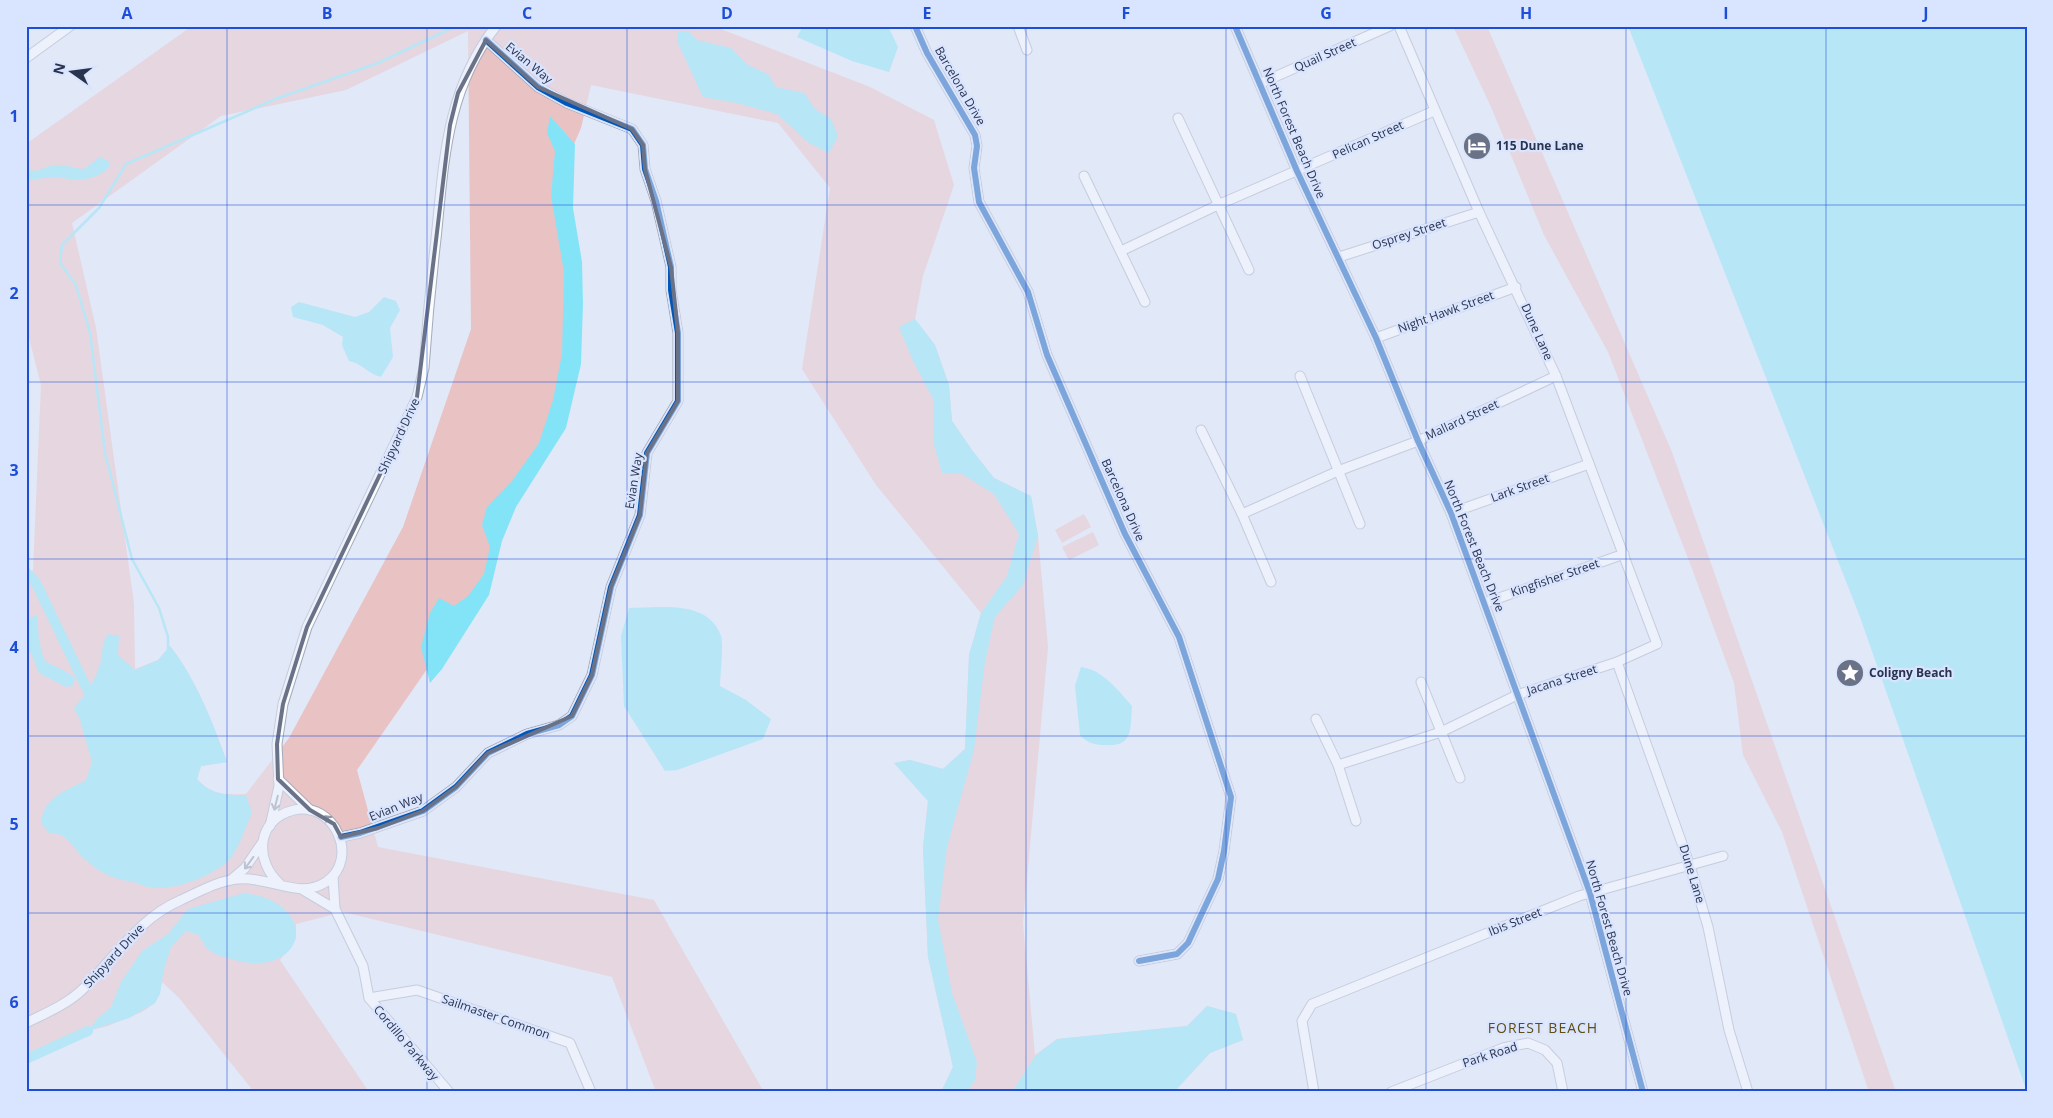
<svg xmlns="http://www.w3.org/2000/svg" width="2053" height="1118" font-family="'Open Sans',sans-serif">
<style>
.green{fill:#e9c2c3;fill-rule:evenodd}
.water{fill:#84e4f7}
.lines{fill:none;stroke-linecap:round;stroke-linejoin:round}
.stream{stroke:#84e4f7;stroke-width:2.5}
.canal{stroke:#84e4f7;stroke-width:10}
.minor-casing{stroke:#a4acbd;stroke-width:11}
.minor{stroke:#fafcfe;stroke-width:9}
.cycleway-casing{stroke:#d9e4ff;stroke-width:9}
.cycleway{stroke:#0057b8;stroke-width:6}
.oneway{stroke:#9298a6}
.marked{fill:none;stroke:#6a7288;stroke-width:4;stroke-linejoin:round}
.grid{fill:none;stroke:#1d4ed8;stroke-width:1;stroke-opacity:0.55}
.labels{text-anchor:middle;stroke-width:4.5;stroke-linejoin:round;paint-order:stroke}
.street-label{font-size:12px;fill:#2a334d;stroke:#d9e4ff}
.poi-label{font-size:12px;font-weight:bold;fill:#2a334d;stroke:#d9e4ff;text-anchor:start}
.neighbourhood-label{font-size:14px;letter-spacing:1px;fill:#624d10;stroke:#d9e4ff}
.neatline{fill:none;stroke:#1d4ed8;stroke-width:2}
.grid-label{font-size:16px;text-anchor:middle;font-weight:bold;fill:#1d4ed8}
</style>
<rect width="100%" height="100%" fill="#e1e8f7"/>
<g class="green">
<path d="M192 26H713L870 87 934 120 954 185 923 276 915 319 935 345 949 385 952 421 972 450 994 478 1031 496 1038 536 1048 647 1023 923 1035 1055 1057 1039 1187 1026 1207 1006 1236 1014 1243 1040 1210 1053 1174 1092H941L953 1067 928 957 923 848 928 801 894 763 910 760 943 769 965 749 969 655 981 613 876 485 802 369 830 188 778 123 591 85 581 128 564 167 580 339 556 435 497 527 491 577 357 770 378 847 654 900 764 1092H656L612 977 343 912 296 924V939L280 960 369 1092H254L180 999 162 982 155 1003 142 1012 108 1026 88 1031 26 1059V580L33 570 41 385 26 326V144ZM468 31 471 329 403 527 289 738 246 794C226 795 211 795 197 779L201 766 227 762C213 723 196 679 170 646L158 660 135 669 134 604 96 328 72 223 221 116 346 90Z"/>
<polygon points="1453,26 1487,26 1672,452 1896,1092 1869,1092 1782,832 1743,755 1734,683 1691,566 1608,352 1544,235 1491,107"/>
<polygon points="1084,514 1091,527 1062,543 1055,530"/>
<polygon points="1093,532 1099,545 1069,560 1062,547"/>
</g>
<g class="water">
<polygon points="803,26 888,26 898,47 889,72 852,61 797,37"/>
<polygon points="1628,26 2027,26 2027,1092 1860,617"/>
<polygon points="678,31 688,31 697,40 731,48 748,65 768,74 776,87 804,93 815,109 831,119 838,136 829,153 809,143 777,114 737,103 703,97 677,41"/>
<polygon points="550,116 575,144 573,208 582,262 583,304 581,364 566,428 516,507 502,541 489,595 442,669 430,683 421,647 430,613 439,598 454,606 468,596 484,574 490,547 482,525 487,507 512,481 539,443 553,400 562,354 564,272 551,196 555,151 547,133"/>
<path d="M100 157 108 161 110 165C104 176 86 180 74 180 69 180 63 177 58 177 47 177 40 180 26 179V168C36 175 44 167 54 165 64 164 74 169 84 169Z"/>
<path d="M384 297 396 301 400 310 390 328 393 357 381 377C368 374 362 363 349 361L342 345 343 337 323 325 293 317 291 307 299 302 355 317 369 312Z"/>
<polygon points="915,319 935,345 949,385 952,421 972,450 994,478 1031,496 1038,536 1023,585 995,617 985,662 974,750 947,847 938,919 952,993 977,1062 975,1081 966,1092 941,1092 953,1067 928,957 923,848 928,801 894,763 910,760 943,769 965,749 969,655 981,613 1007,576 1019,534 994,494 962,474 942,473 933,441 933,399 913,361 899,327"/>
<path d="M629 608C659 608 708 599 721 636 724 647 720 674 720 686L746 700 771 719 763 739 677 770 665 771 624 706 621 636Z"/>
<path d="M37 615 39 641 44 660C54 667 65 669 75 678L73 686 66 687 39 673 26 641V620Z"/>
<path d="M108 634 119 636 118 655 135 670 158 660 170 646C196 679 213 723 227 762L201 766 197 779C211 795 226 795 246 795L252 813C247 824 237 853 229 860 209 878 175 891 148 887 143 886 138 883 133 882 114 879 101 874 86 860 72 849 69 832 49 833L41 823C44 796 65 792 86 780L92 762 80 720 74 708C86 694 97 678 101 660 103 649 102 643 108 634Z"/>
<path d="M1081 667C1103 670 1118 690 1132 706 1130 729 1134 747 1105 745 1095 745 1087 743 1080 735L1075 686Z"/>
<path d="M244 893C324 903 305 982 231 959 214 954 206 952 199 935L186 931 171 947 164 969 160 994 155 1003 129 1018 88 1031 98 1018 111 1007 121 982 142 951 168 934 188 909Z"/>
<polygon points="1207,1006 1236,1014 1243,1040 1210,1053 1174,1092 1012,1092 1035,1056 1057,1039 1187,1026"/>
</g>
<g class="lines">
<polyline class="stream" points="168,651 168,637 159,608 132,559 105,453 90,333 76,285 60,263 62,245 99,208 126,164 278,98 378,63 456,26"/>
<g class="canal">
<polyline points="26,572 36,583 88,691"/>
<polyline points="26,1059 88,1031"/>
</g>
<defs>
<g id="minor">
<polyline points="915,26 927,53 975,135 977,146 974,168 979,202 1028,292 1047,355 1125,534 1179,637 1231,797 1224,851 1218,879 1188,943 1177,954 1139,961"/>
<polyline points="1018,26 1027,50"/>
<polyline points="1235,26 1297,171 1376,338 1418,441 1451,513 1590,893 1643,1092"/>
<polyline points="26,58 70,26"/>
<polyline points="1261,83 1390,26"/>
<polyline points="1178,118 1249,270"/>
<polyline points="1084,176 1145,302"/>
<polyline points="1121,251 1220,204 1434,111"/>
<polyline points="1339,257 1479,212"/>
<polyline points="1376,338 1516,287"/>
<polyline points="1300,376 1360,524"/>
<polyline points="1201,430 1242,514 1271,582"/>
<polyline points="1451,513 1589,464"/>
<polyline points="1242,514 1338,471 1418,441 1556,376"/>
<polyline points="1485,603 1624,554"/>
<polyline points="1617,662 1690,866 1708,927 1729,1030 1748,1092"/>
<polyline points="1421,682 1460,778"/>
<polyline points="1316,719 1338,765 1356,821"/>
<polyline points="1338,765 1441,732 1517,695 1617,662 1657,644 1556,376 1479,212 1399,26"/>
<polyline points="278,779 310,810"/>
<path d="M270 826 279 786 277 744 283 704 307 627 417 397 424 368C427 325 431 282 436 239 444 161 446 90 496 26"/>
<polyline points="341,837 360,833 423,811 456,787 488,753 527,734 559,725 572,716 592,675 611,587 640,515 647,453 678,401 678,333 671,290 671,267 656,201 645,169 643,145 632,129 567,103 538,87 486,40"/>
<polyline points="333,876 335,909 363,966 369,998 449,1092"/>
<polyline points="231,880 245,868 262,843"/>
<polyline points="303,890 335,909"/>
<polyline points="369,998 417,990 570,1043 591,1092"/>
<path d="M26 1023C46 1013 68 1004 84 988 116 956 139 918 181 900 198 892 220 880 238 879 270 876 299 900 326 882 360 859 335 801 294 810 256 819 254 861 280 884"/>
<polyline points="1314,1092 1302,1021 1312,1004 1579,896 1723,856"/>
<polyline points="1391,1092 1503,1048 1528,1043 1545,1050 1557,1063 1563,1092"/>
</g>
</defs>
<use href="#minor" class="minor-casing"/>
<use href="#minor" class="minor"/>
<defs>
<g id="cycleway">
<polyline points="915,26 927,53 975,135 977,146 974,168 979,202 1028,292 1047,355 1125,534 1179,637 1231,797 1224,851 1218,879 1188,943 1177,954 1139,961"/>
<polyline points="1235,26 1297,171 1376,338 1418,441 1451,513 1590,893 1643,1092"/>
<polyline points="341,837 360,833 423,811 456,787 488,753 527,734 559,725 572,716 592,675 611,587 640,515 647,453 678,401 678,333 671,290 671,267 656,201 645,169 643,145 632,129 567,103 538,87 486,40"/>
</g>
</defs>
<use href="#cycleway" class="cycleway-casing"/>
<use href="#cycleway" class="cycleway"/>
</g>
<defs><path id="oneway-shaft" d="M-6 0H5M1.5-3L5.5 0L1.5 3" fill="none" stroke-width="1.6" stroke-linecap="round" stroke-linejoin="round" transform="scale(1.25)"/></defs>
<g class="oneway">
<use href="#oneway-shaft" transform="translate(276 803) rotate(104)"/>
<use href="#oneway-shaft" transform="translate(330 821) rotate(-135)"/>
<use href="#oneway-shaft" transform="translate(249 863) rotate(126)"/>
</g>
<path d="M0 0H2053V1118H0ZM486 40 538 87 632 129 643 145 645 169 671 267 678 333V401L647 453 640 515 611 587 592 675 572 716 488 753 456 787 423 811 378 828 341 837 334 824 310 810 278 779 277 744 283 704 307 627 417 397 450 125 458 93Z" fill="#e1e8f7" fill-opacity=".55" fill-rule="evenodd"/>
<path class="marked" d="M486 40 538 87 632 129 643 145 645 169 671 267 678 333V401L647 453 640 515 611 587 592 675 572 716 488 753 456 787 423 811 378 828 341 837 334 824 310 810 278 779 277 744 283 704 307 627 417 397 450 125 458 93Z"/>
<path class="grid" d="M227 26V1092M427 26V1092M627 26V1092M827 26V1092M1026 26V1092M1226 26V1092M1426 26V1092M1626 26V1092M1826 26V1092M26 205H2027M26 382H2027M26 559H2027M26 736H2027M26 913H2027"/>
<defs>
<symbol id="hotel-disc" viewBox="-11 -11 22 22"><circle r="9.5" fill="#6a7288" stroke="#d9e4ff"/><path d="M-6-4.5h1.5V1H6V5H4.5V3h-9V5H-6ZM-4 0a1.8 1.8 0 1 1 3.6 0ZM.5 0V-2.5h3Q6-2.5 6 0Z" fill="#fff"/></symbol>
<symbol id="sight-disc" viewBox="-11 -11 22 22"><circle r="9.5" fill="#6a7288" stroke="#d9e4ff"/><path d="M0-6L1.8-2.2L6-1.7L2.9 1.2L3.7 5.4L0 3.3L-3.7 5.4L-2.9 1.2L-6-1.7L-1.8-2.2Z" fill="#fff"/></symbol>
</defs>
<g fill-rule="evenodd">
<use href="#hotel-disc" x="1461" y="130" width="32" height="32"/>
<use href="#sight-disc" x="1834" y="657" width="32" height="32"/>
</g>
<g class="labels">
<g class="street-label">
<text transform="translate(1325 55) rotate(-24)" y="4">Quail Street</text>
<text transform="translate(529 63) rotate(40)" y="4">Evian Way</text>
<text transform="translate(960 86) rotate(60)" y="4">Barcelona Drive</text>
<text transform="translate(1294 133) rotate(67)" y="4">North Forest Beach Drive</text>
<text transform="translate(1368 140) rotate(-24)" y="4">Pelican Street</text>
<text transform="translate(1409 234) rotate(-18)" y="4">Osprey Street</text>
<text transform="translate(1446 312) rotate(-20)" y="4">Night Hawk Street</text>
<text transform="translate(1537 332) rotate(66)" y="4">Dune Lane</text>
<text transform="translate(1462 420) rotate(-25)" y="4">Mallard Street</text>
<text transform="translate(399 436) rotate(-65)" y="4">Shipyard Drive</text>
<text transform="translate(634 481) rotate(-81)" y="4">Evian Way</text>
<text transform="translate(1520 488) rotate(-20)" y="4">Lark Street</text>
<text transform="translate(1123 500) rotate(66)" y="4">Barcelona Drive</text>
<text transform="translate(1474 546) rotate(68)" y="4">North Forest Beach Drive</text>
<text transform="translate(1555 578) rotate(-19)" y="4">Kingfisher Street</text>
<text transform="translate(1562 680) rotate(-18)" y="4">Jacana Street</text>
<text transform="translate(396 807) rotate(-22)" y="4">Evian Way</text>
<text transform="translate(1692 874) rotate(73)" y="4">Dune Lane</text>
<text transform="translate(1515 922) rotate(-22)" y="4">Ibis Street</text>
<text transform="translate(1609 928) rotate(74)" y="4">North Forest Beach Drive</text>
<text transform="translate(114 956) rotate(-47)" y="4">Shipyard Drive</text>
<text transform="translate(496 1017) rotate(19)" y="4">Sailmaster Common</text>
<text transform="translate(406 1043) rotate(50)" y="4">Cordillo Parkway</text>
<text transform="translate(1490 1055) rotate(-18)" y="4">Park Road</text>
</g>
<g class="poi-label">
<text x="1496" y="150">115 Dune Lane</text>
<text x="1869" y="677">Coligny Beach</text>
</g>
<g class="neighbourhood-label">
<text x="1543" y="1033">FOREST BEACH</text>
</g>
</g>
<rect width="2053" height="1118" fill="none" stroke="#d9e4ff" stroke-width="55"/>
<g transform="translate(72 72) rotate(284)" stroke="#d9e4ff" stroke-width="4" paint-order="stroke">
<path d="M0-4L9 19L0 12L-9 19Z" fill="#2a334d"/>
<text y="-8" font-size="14" font-weight="bold" text-anchor="middle" fill="#2a334d">N</text>
</g>
<rect x="28" y="28" width="1998" height="1062" class="neatline"/>
<g class="grid-label">
<text x="127" y="19">A</text>
<text x="327" y="19">B</text>
<text x="527" y="19">C</text>
<text x="727" y="19">D</text>
<text x="927" y="19">E</text>
<text x="1126" y="19">F</text>
<text x="1326" y="19">G</text>
<text x="1526" y="19">H</text>
<text x="1726" y="19">I</text>
<text x="1926" y="19">J</text>
<text x="14" y="122">1</text>
<text x="14" y="299">2</text>
<text x="14" y="476">3</text>
<text x="14" y="653">4</text>
<text x="14" y="830">5</text>
<text x="14" y="1008">6</text>
</g>
</svg>
